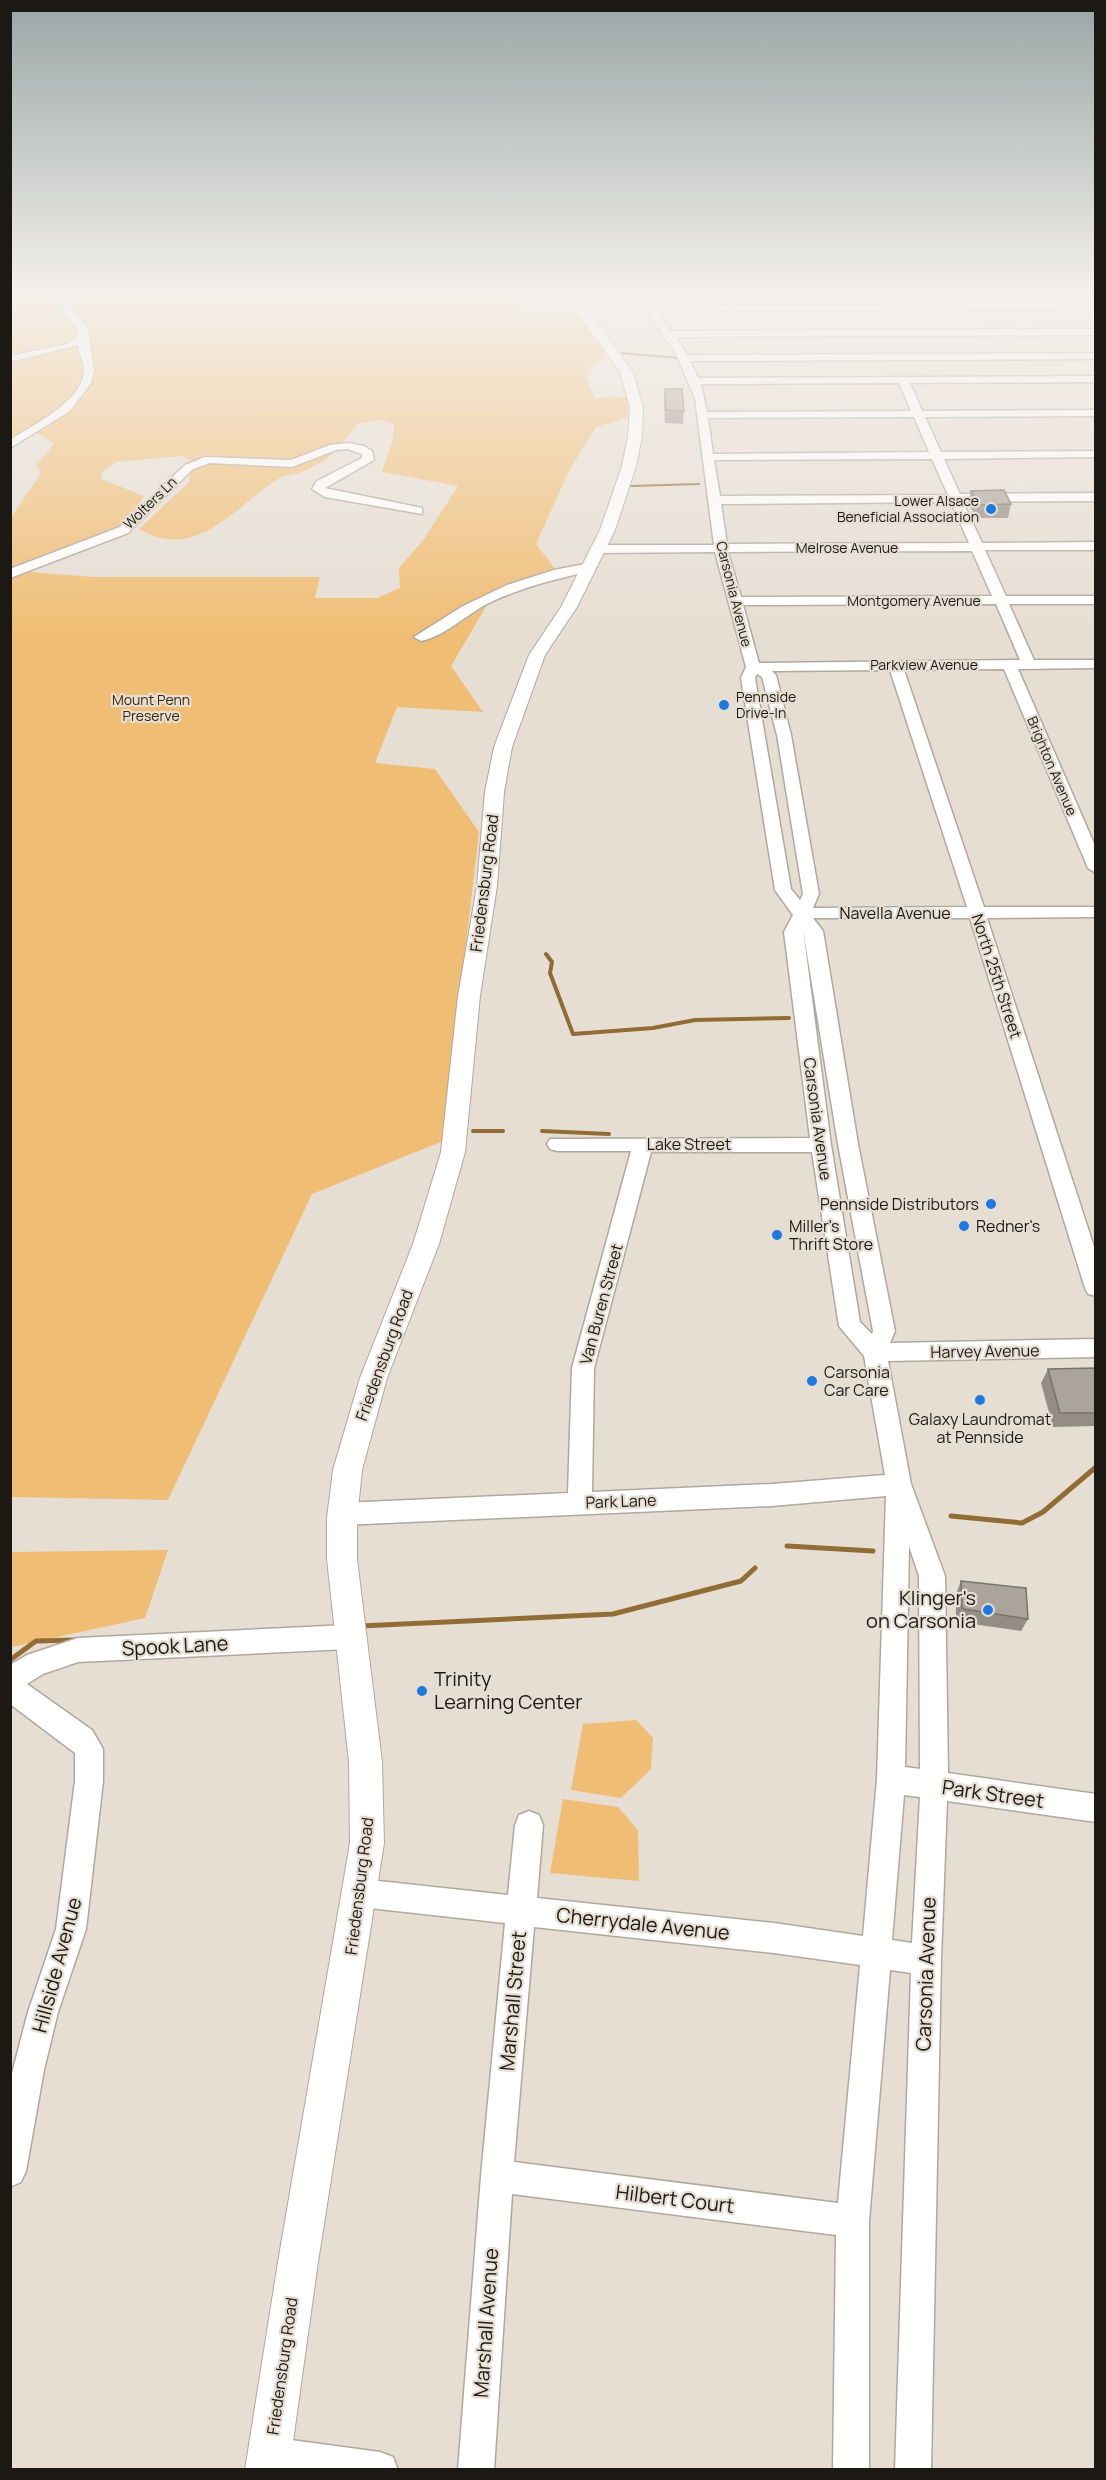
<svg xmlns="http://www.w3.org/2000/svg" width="1106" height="2480" font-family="Manrope,sans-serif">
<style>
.green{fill:#f0bd74;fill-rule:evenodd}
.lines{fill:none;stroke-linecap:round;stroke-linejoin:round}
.stream-far2{stroke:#916c34;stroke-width:2}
.stream-far1{stroke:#916c34;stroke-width:4}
.stream{stroke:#916c34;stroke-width:5}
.minor-casing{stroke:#b0a89d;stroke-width:3}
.major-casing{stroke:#b0a89d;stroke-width:2}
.minor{fill:#fff;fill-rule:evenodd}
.major{fill:#fff;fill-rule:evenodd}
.wall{fill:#948d84}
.building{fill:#aca49a;stroke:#78736c;stroke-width:1.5}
.poi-dot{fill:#1b79e2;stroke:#e7ded3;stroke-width:2}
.labels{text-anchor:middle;stroke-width:4.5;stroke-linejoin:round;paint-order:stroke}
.far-poi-label{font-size:14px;fill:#1c1915;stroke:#e7ded3;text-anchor:end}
.far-street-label{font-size:14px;fill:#1c1915;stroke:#e7ded3}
.far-park-label{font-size:14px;fill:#3c2704;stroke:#e7ded3}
.street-label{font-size:16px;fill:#1c1915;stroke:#e7ded3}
.poi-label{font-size:16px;fill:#1c1915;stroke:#e7ded3;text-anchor:start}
.near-poi-label{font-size:20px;fill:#1c1915;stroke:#e7ded3;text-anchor:end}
.near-street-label{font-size:20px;fill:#1c1915;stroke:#e7ded3}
</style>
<rect width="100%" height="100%" fill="#e7ded3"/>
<g class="green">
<path d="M11 290H511L523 313 576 312 609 355 593 365 586 377 595 398 628 397 627 418 596 427 569 471 536 544 556 570 490 600 451 666 483 712 397 707 375 763 435 769 479 832 443 1141 312 1194 168 1500 11 1497 10 519 41 473 36 466 54 444 33 430 11 448ZM380 420 394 424C395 442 387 455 382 472L458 486 424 539 399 568 400 588 377 598H315L320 577H93L31 572 29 565 116 528 129 519 144 496 101 479 102 472 116 462 183 456 191 461 189 482 139 529C196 562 234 508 278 479 286 474 296 475 304 471 334 458 338 448 358 424Z"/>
<polygon points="168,1550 145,1618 11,1647 11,1552"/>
<polygon points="636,1720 653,1738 651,1769 621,1798 571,1790 583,1724"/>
<polygon points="563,1799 618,1807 638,1830 639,1881 550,1873"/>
</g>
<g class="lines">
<g class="stream-far2">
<polyline points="1082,290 1096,296"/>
<polyline points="622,353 678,358"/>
<polyline points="631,486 699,484"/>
</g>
<g class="stream-far1">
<polyline points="546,954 552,962 550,973 573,1034 653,1028 695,1020 789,1018"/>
<polyline points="473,1131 503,1131"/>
<polyline points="542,1131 609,1134"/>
</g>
<g class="stream">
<polyline points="951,1516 1022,1523 1043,1512 1096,1467"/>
<polyline points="787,1546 873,1551"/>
<polyline points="360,1626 613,1614 741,1581 755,1568"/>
<polyline points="10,1660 36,1641 76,1640"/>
</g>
<defs>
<g id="minor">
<path d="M70 290H80L73 299 71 308 87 327 94 369 91 383 70 411 10 448V440C33 425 85 400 84 369 83 361 79 353 78 345L10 362V356L64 345 78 338 77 327 61 308 63 298Z"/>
<path d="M630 290H640L652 305H728L714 290H724L738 305 1054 304 1059 307 1054 310 656 311 671 331 1096 329V335L676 337 687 355 1096 353V359L690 361 698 378 1096 376V382L910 383 922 411 1096 410V416L925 417 941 452 1096 451V457L944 459 960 494 1096 493V501L963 502 982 543 1096 542V550H985L1006 596H1096V604H1009L1034 660H1096V668L1018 669 1096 848V873L1088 868 1004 669 904 670 984 907H1096V917L987 918 1096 1253V1296L1088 1294 1085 1288 970 918H813L823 931 858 1144 895 1331 890 1343 1096 1339V1357L888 1361 911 1484 945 1576 948 1773 1096 1794V1822L947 1801 941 1960 931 2470H895L911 1973 890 1970 869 2221V2470H833L836 2235 512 2194 494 2470H458L481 2176 505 1923 360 1907 350 1903 346 1893 350 1883 360 1879 508 1895 515 1825 519 1815 529 1811 539 1815 543 1825 537 1898 774 1923 863 1936 877 1779 886 1496 772 1506 342 1525 333 1522 330 1514 333 1506 342 1503 568 1493 572 1368 631 1151H557L550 1149 547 1144 550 1139 810 1138 784 932 793 915 775 890 741 678 746 667 715 552 598 553 592 549 598 545H714L695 398 676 354 646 311H580L575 308 580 305H642ZM899 383 911 411 707 412 701 384ZM914 417 929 452 713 454 708 418ZM932 459 948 495 720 496 714 460ZM951 502 969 543 727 544 721 504ZM972 551 992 596 741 597 728 552ZM996 604 1020 660 759 663 743 605ZM890 670 967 907 813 908 819 894 791 735 776 675 772 671ZM757 674 762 677 777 735 803 894 800 900 791 889 755 678ZM803 929 838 1144 873 1331 872 1334 860 1322 831 1145ZM651 1152H812L839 1326 864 1356 885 1475 772 1484 592 1492 594 1368ZM909 1546 919 1576 920 1769 905 1767ZM904 1795 920 1797 912 1943 892 1940ZM534 1927 774 1953 860 1965 838 2203 514 2162Z"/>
<polygon points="348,443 364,446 372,451 374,460 325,488 422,508 422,514 325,497 312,489 317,481 362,458 362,454 348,449 336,450 292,467 210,463 193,469 128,533 10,578 10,569 120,527 185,465 205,457 291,460 330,445"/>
<path d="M590 563 596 567 595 570C558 579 524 586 489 603 465 615 447 635 421 641L414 637 463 606 507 585 554 570Z"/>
<polygon points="347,1625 356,1628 360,1637 356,1646 347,1649 78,1662 43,1674 27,1684 92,1730 103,1749 103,1781 86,1929 58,2012 44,2070 26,2171 21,2182 10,2187 10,2081 28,2012 56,1929 75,1781 75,1753 10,1704 10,1665 27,1655 78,1638"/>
<polygon points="269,2437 380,2452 393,2457 398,2470 261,2470 256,2468 251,2455 256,2442"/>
</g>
<polygon id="major" points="561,290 573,290 633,372 643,408 642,436 636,466 615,530 577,607 545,655 512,747 504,792 497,886 480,996 465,1152 439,1244 387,1378 362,1470 357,1518 357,1559 382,1762 384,1843 318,2262 289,2470 245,2470 278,2262 350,1843 349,1762 327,1559 327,1518 333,1470 360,1378 413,1244 441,1152 458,996 477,886 485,792 494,747 529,655 561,607 600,530 622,466 628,436 630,408 620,372"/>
</defs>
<use href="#minor" class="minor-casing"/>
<use href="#major" class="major-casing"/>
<use href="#minor" class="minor"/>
<use href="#major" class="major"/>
</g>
<g class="wall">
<polygon points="665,389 684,411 683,424 665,423 664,402"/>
<polygon points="971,491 1011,504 1008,518 977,518 968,504"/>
<polygon points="1095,1368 1095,1426 1053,1427 1041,1383 1048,1369"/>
<polygon points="961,1581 1028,1619 1021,1631 958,1622 956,1619 956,1594"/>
</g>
<g class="building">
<polygon points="665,389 682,389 684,411 666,410"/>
<polygon points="1004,490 1011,504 980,505 971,491"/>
<polygon points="1095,1368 1095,1413 1060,1413 1048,1369"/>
<polygon points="961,1581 1026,1588 1028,1619 964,1609 962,1607"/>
</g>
<linearGradient id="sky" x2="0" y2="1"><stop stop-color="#99a6a6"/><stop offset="0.46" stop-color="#f4f0eb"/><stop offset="1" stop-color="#f4f0eb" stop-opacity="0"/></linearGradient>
<rect width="1106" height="637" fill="url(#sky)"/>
<g class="poi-dot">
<circle cx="991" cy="509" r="6"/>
<circle cx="724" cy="705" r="6"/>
<circle cx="991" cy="1204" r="6"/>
<circle cx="964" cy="1226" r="6"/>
<circle cx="777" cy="1235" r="6"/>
<circle cx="812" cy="1381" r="6"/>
<circle cx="980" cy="1400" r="6"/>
<circle cx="988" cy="1610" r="6"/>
<circle cx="422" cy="1691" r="6"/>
</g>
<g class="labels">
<g class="far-poi-label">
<text x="979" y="506">Lower Alsace<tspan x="979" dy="16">Beneficial Association</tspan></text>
<text x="736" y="702" text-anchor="start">Pennside<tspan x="736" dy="16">Drive-In</tspan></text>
</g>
<g class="far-street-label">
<text transform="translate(150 503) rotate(-44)" y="5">Wolters Ln</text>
<text x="847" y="553">Melrose Avenue</text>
<text transform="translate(734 594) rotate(76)" y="5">Carsonia Avenue</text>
<text x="914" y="606">Montgomery Avenue</text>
<text x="924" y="670">Parkview Avenue</text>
<text transform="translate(1052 766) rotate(67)" y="5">Brighton Avenue</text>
</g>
<g class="far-park-label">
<text x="151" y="705">Mount Penn<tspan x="151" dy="16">Preserve</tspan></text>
</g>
<g class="street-label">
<text transform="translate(484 883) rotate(-83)" y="6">Friedensburg Road</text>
<text x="895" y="919">Navella Avenue</text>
<text transform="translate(997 976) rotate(72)" y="6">North 25th Street</text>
<text transform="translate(818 1119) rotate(82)" y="6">Carsonia Avenue</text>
<text x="689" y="1150">Lake Street</text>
<text transform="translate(601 1304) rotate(-75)" y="6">Van Buren Street</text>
<text transform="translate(985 1351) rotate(-1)" y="6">Harvey Avenue</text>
<text transform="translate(384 1355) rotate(-70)" y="6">Friedensburg Road</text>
<text transform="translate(621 1501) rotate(-2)" y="6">Park Lane</text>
<text transform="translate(359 1886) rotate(-83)" y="6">Friedensburg Road</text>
<text transform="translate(282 2366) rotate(-82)" y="6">Friedensburg Road</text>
</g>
<g class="poi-label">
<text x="979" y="1210" text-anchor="end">Pennside Distributors</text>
<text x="789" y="1232">Miller's<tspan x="789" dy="18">Thrift Store</tspan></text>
<text x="976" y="1232">Redner's</text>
<text x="824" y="1378">Carsonia<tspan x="824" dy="18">Car Care</tspan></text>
<text x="980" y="1425" text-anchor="middle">Galaxy Laundromat<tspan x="980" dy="18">at Pennside</tspan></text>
</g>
<g class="near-poi-label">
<text x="976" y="1605">Klinger's<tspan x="976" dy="23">on Carsonia</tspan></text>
<text x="434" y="1686" text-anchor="start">Trinity<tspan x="434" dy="23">Learning Center</tspan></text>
</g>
<g class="near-street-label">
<text transform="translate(175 1646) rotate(-3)" y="7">Spook Lane</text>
<text transform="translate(993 1794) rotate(8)" y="7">Park Street</text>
<text transform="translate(643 1924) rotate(6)" y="7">Cherrydale Avenue</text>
<text transform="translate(57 1965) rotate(-75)" y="7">Hillside Avenue</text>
<text transform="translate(926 1974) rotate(-88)" y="7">Carsonia Avenue</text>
<text transform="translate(513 2001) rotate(-85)" y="7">Marshall Street</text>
<text transform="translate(675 2199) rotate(7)" y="7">Hilbert Court</text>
<text transform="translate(486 2323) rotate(-86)" y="7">Marshall Avenue</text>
</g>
</g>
<rect width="1106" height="2480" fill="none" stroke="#1c1915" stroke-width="24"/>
</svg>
